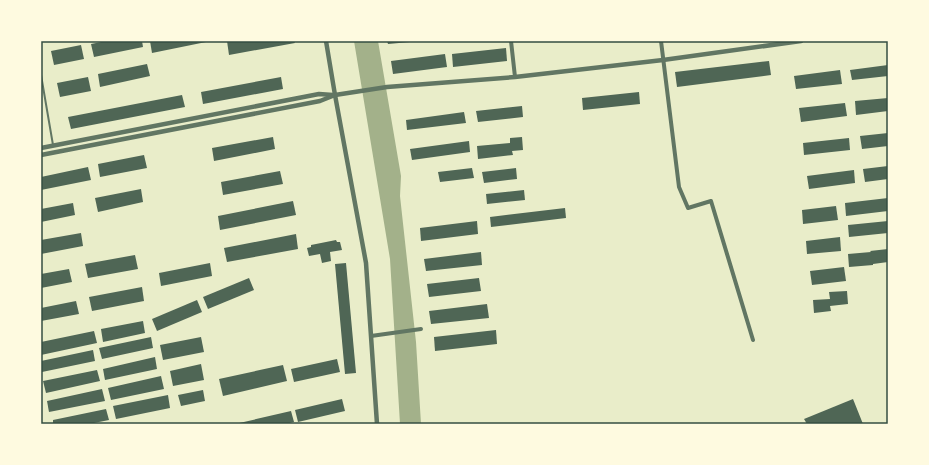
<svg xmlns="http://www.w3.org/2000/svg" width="929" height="465" font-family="'Varela Round',sans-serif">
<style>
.water{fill:#a3b18a}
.building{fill:#4f6655}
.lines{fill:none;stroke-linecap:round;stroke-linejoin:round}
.service{stroke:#617663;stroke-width:2}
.minor{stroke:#617663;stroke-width:4}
.tertiary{stroke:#617663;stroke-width:4.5}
.neatline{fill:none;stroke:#344e41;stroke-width:1.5}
</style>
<rect width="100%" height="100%" fill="#e9edc9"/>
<polygon class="water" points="354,41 378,41 401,176 400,196 416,342 421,424 400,424 390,259"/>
<g class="building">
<polygon points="106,41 142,41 143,47 94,57 91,44"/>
<polygon points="150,41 206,41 206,42 152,53"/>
<polygon points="227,41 294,41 295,43 229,55"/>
<polygon points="387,41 410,41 410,42 388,44"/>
<polygon points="81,45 84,59 54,65 51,51"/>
<polygon points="506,48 507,61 453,67 452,54"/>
<polygon points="445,54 447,67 393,74 391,61"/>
<polygon points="769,61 771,75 677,87 675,72"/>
<polygon points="147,64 150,76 100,87 98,74"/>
<polygon points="888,65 888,76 852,80 850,70"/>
<polygon points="840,70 842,84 796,89 794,76"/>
<polygon points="88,77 91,91 60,97 57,83"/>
<polygon points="281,77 283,89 203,104 201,92"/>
<polygon points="639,92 640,104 583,110 582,98"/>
<polygon points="182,95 185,107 71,129 68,117"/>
<polygon points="888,98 888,111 856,115 855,101"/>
<polygon points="845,103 847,116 801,122 799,108"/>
<polygon points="522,106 523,117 478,122 476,111"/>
<polygon points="464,112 466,123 407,130 406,120"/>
<polygon points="888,133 888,146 862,149 860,136"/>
<polygon points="273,137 275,149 214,161 212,148"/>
<polygon points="522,137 523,150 512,151 513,155 478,159 477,146 510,143 510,138"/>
<polygon points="849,138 850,150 804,155 803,143"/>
<polygon points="469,141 470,152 412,160 410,149"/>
<polygon points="144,155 147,168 100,177 98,164"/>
<polygon points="888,166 888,179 865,182 863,169"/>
<polygon points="88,167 91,180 41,190 41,177"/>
<polygon points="472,168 474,178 440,182 438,172"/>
<polygon points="516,168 517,179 484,183 482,172"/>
<polygon points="854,170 855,183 809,189 807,176"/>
<polygon points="280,171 283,184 223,195 221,182"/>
<polygon points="141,189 143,202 98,212 95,198"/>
<polygon points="524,190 525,200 487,204 486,194"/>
<polygon points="888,198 888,211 846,216 845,203"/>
<polygon points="293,201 296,215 220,230 218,216"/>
<polygon points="73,203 75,215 41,222 41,209"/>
<polygon points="836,206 838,220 803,224 802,210"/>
<polygon points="565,208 566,218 491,227 490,217"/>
<polygon points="477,221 478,234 421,241 420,228"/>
<polygon points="888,221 888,233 849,237 848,225"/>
<polygon points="81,233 83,246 41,254 41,240"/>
<polygon points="296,234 298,249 227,262 224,248"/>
<polygon points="840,237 841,251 807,254 806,241"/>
<polygon points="336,240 337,242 340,242 342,250 330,252 331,261 322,263 320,254 309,256 307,248 311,247 311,245"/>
<polygon points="888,249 888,262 873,264 873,265 849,267 848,254 871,252 870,251"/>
<polygon points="481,252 482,265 426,271 424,259"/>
<polygon points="135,255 138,269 88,278 85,264"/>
<polygon points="210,263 212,276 161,286 159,273"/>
<polygon points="346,263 356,373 345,374 335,264"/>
<polygon points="844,267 846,281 812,285 810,271"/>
<polygon points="69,269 72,282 41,288 41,274"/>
<polygon points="249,278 254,290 208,309 203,297"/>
<polygon points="479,278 481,291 429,297 427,284"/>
<polygon points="142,287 144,301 92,311 89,297"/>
<polygon points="847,291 848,304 830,306 831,311 814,313 813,300 830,299 829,292"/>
<polygon points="197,300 202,312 157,331 152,319"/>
<polygon points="76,301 79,314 41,321 41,308"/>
<polygon points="487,304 489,318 431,324 429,311"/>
<polygon points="143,321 145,333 103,342 101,329"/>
<polygon points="496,330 497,344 435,351 434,337"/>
<polygon points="94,331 97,343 41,355 41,342"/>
<polygon points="151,337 153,348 102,359 99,348"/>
<polygon points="201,337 204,352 163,360 160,345"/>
<polygon points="93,350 95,361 42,372 41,361"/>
<polygon points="155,357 157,369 105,380 103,369"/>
<polygon points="337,359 340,372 294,382 291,369"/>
<polygon points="201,364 204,380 173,386 170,371"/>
<polygon points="283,365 287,381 223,396 219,379"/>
<polygon points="97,370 100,381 46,393 43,381"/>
<polygon points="161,376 164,389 111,400 108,388"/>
<polygon points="102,389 105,401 49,412 47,401"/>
<polygon points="203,390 205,401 181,406 178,395"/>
<polygon points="168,395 170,408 116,419 113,406"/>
<polygon points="342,399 345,411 298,422 295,410"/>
<polygon points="853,399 863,424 807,424 804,419"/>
<polygon points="106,409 109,420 89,424 53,424 53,420"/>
<polygon points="291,411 294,422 285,424 235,424"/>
</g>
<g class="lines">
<polyline class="service" points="41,75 53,145"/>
<g class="minor">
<polyline points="511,41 515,77"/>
<polyline points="661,41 679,187 688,208 711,201 753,340"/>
<polyline points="371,336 421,329"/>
</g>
<g class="tertiary">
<polyline points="326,41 335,95 366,263 377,424"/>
<polyline points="41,148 319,94 333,95"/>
<polyline points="41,155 320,101 335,95 387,87 515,77 663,60 801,41"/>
</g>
</g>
<rect width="929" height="465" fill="none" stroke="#fefae0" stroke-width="84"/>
<rect x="42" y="42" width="845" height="381" class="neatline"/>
</svg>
